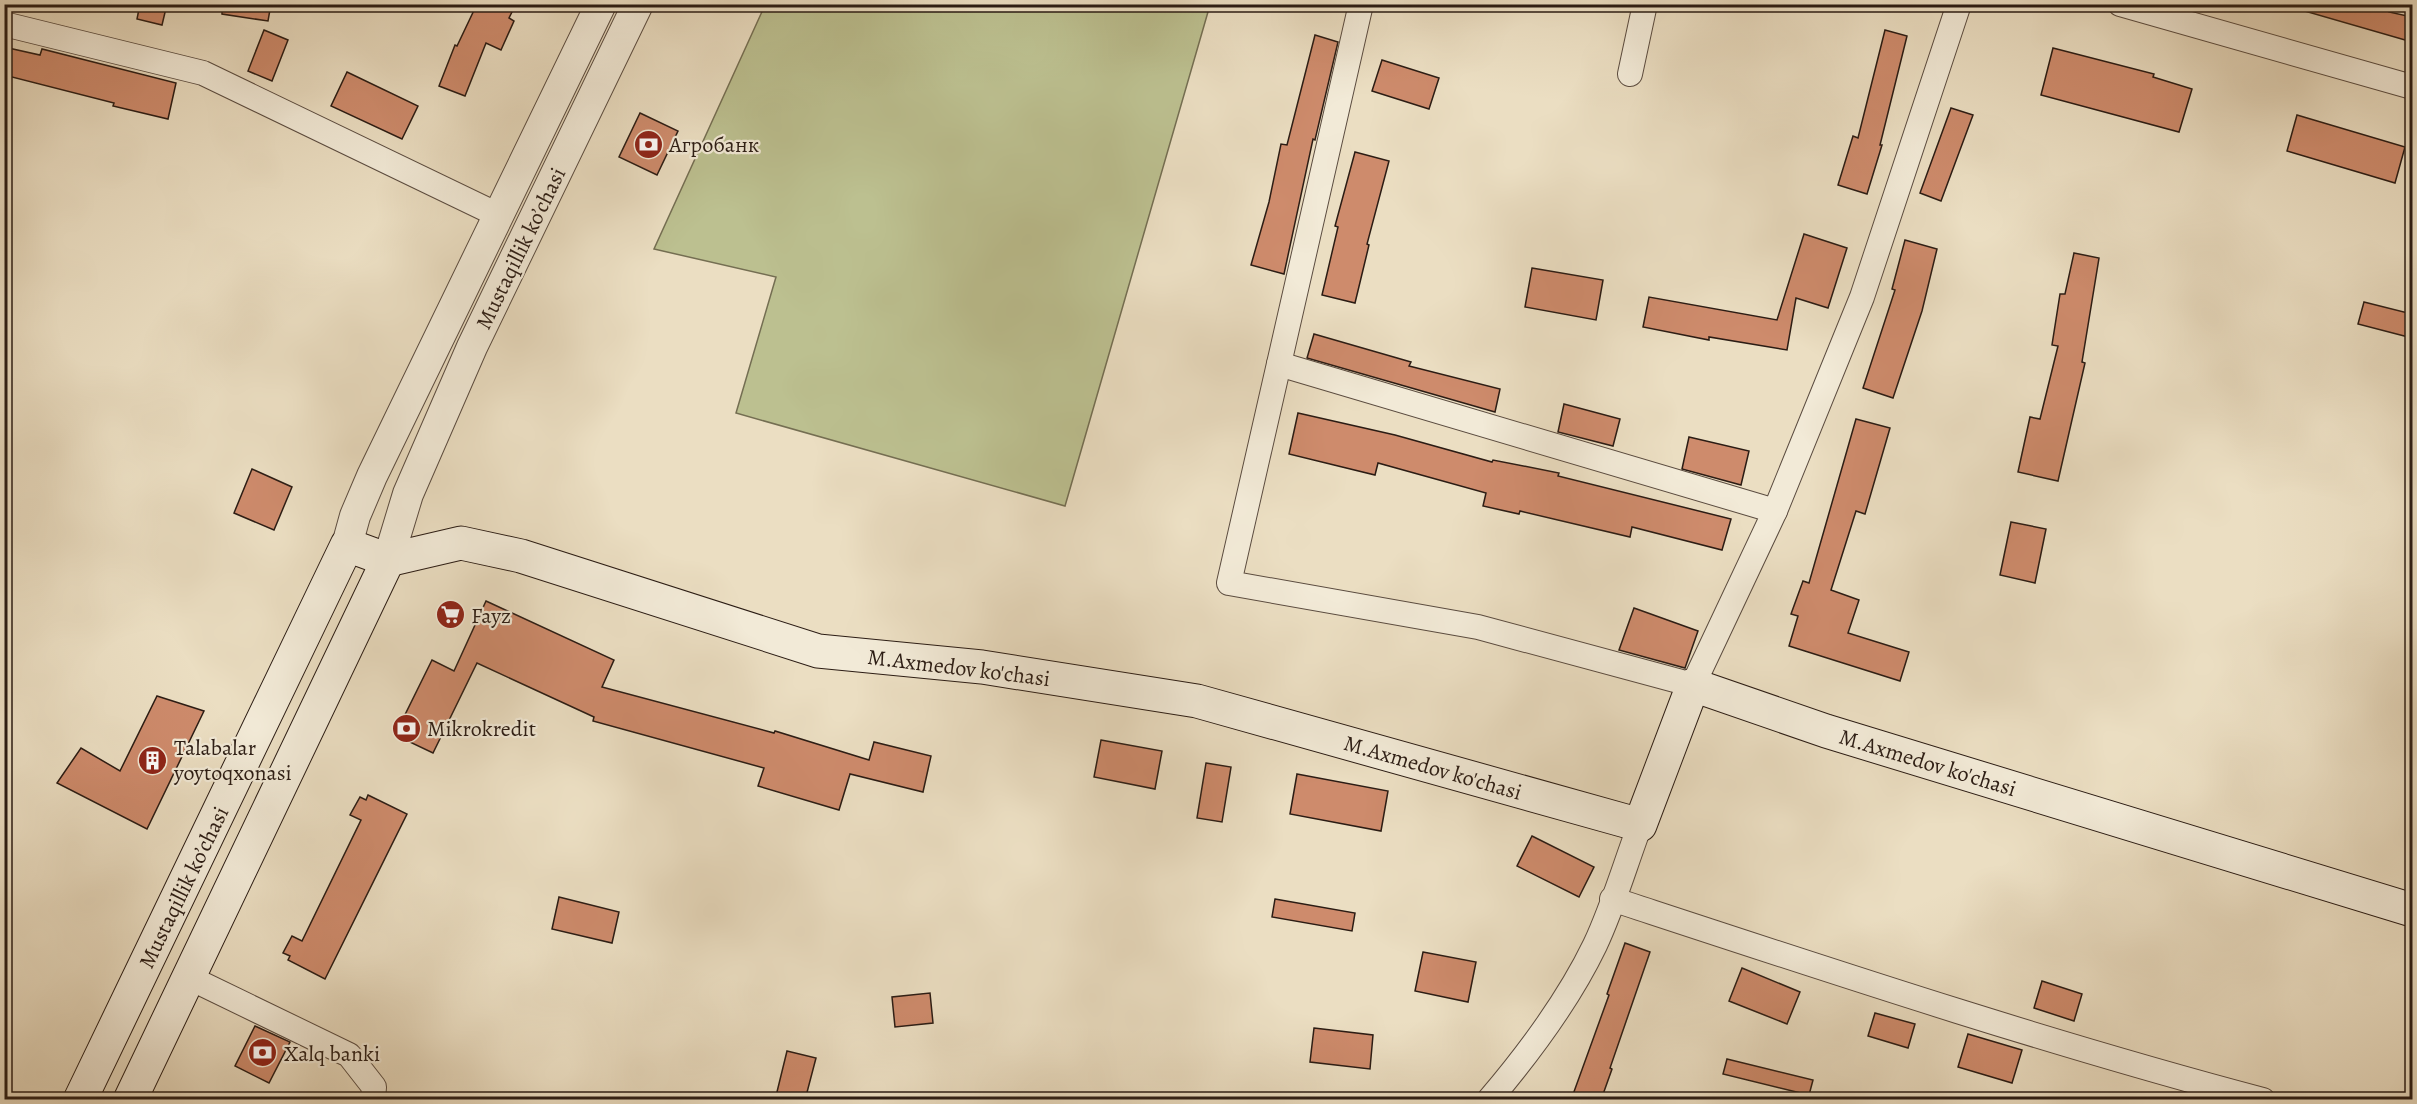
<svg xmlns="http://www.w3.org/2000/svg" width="2417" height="1104" font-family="Alegreya,serif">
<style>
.green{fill:#bcc090;stroke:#746e52;stroke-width:1.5}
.building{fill:#ce8b6c;stroke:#2b1c14;stroke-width:1.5}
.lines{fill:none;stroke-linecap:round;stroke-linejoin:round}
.minor-casing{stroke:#5b4c40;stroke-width:26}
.tertiary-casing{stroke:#5b4c40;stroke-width:32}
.secondary-casing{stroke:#2b1c14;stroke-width:35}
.minor{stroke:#f2ead7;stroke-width:24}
.tertiary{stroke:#f2ead7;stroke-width:30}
.secondary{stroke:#f2ead7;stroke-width:33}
.labels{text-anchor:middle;stroke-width:4.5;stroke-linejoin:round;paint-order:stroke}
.poi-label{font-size:22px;fill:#2b1c14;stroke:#f2ead7;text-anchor:start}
.street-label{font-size:22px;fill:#2b1c14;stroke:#f2ead7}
</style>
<rect width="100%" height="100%" fill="#ebdec2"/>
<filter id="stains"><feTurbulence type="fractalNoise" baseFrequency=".00333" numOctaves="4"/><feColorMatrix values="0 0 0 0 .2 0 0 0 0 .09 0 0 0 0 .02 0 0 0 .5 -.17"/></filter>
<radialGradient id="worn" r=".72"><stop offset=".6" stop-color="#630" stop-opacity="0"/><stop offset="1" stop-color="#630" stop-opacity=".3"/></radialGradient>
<polygon class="green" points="765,5 1210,5 1065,506 736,413 776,277 654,249"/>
<g class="building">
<polygon points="140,4 167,4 162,25 137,19"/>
<polygon points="222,4 271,4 268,21 222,14"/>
<polygon points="477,4 516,4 509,18 514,21 501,50 486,43 465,96 439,86 455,45 457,46"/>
<polygon points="2301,4 2391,4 2389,12 2412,17 2412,42 2301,10"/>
<polygon points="264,30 288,40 272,81 248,71"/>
<polygon points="1885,30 1907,36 1880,145 1882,145 1867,194 1838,185 1853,136 1858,138"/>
<polygon points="1315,35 1338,42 1315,140 1313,139 1284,274 1251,265 1269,202 1281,144 1287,145"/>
<polygon points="4,47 40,55 42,49 176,83 168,119 113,106 114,103 4,75"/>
<polygon points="2053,48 2154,74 2153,77 2192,89 2179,132 2041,95"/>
<polygon points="1382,60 1439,78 1429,109 1372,91"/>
<polygon points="347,72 418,106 402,139 331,106"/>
<polygon points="1951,108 1973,115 1941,201 1920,193"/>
<polygon points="640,113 678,131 657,175 619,157"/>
<polygon points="2297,115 2405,147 2395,183 2287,151"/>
<polygon points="1355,152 1389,161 1367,244 1369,245 1355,303 1322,295 1338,227 1335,226"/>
<polygon points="1804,234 1847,248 1828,308 1796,298 1787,350 1709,337 1709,340 1643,327 1649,297 1777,320"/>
<polygon points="1905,240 1937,249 1922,311 1893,398 1863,388 1895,290 1892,289"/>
<polygon points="2074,253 2099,258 2082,362 2085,363 2058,481 2018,472 2030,417 2040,419 2058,346 2052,345 2060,294 2065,294"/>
<polygon points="1532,268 1603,280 1596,320 1525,307"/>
<polygon points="2364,302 2412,314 2412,338 2358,324"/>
<polygon points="1314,334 1411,362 1409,366 1500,389 1495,412 1307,358"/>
<polygon points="1564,404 1620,419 1613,446 1558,432"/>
<polygon points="1298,413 1395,435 1492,462 1493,460 1559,473 1558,476 1731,519 1722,550 1632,527 1630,537 1520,511 1519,514 1483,506 1486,493 1378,463 1375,475 1289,454"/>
<polygon points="1856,419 1890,428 1865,514 1856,511 1831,590 1859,600 1848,633 1909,652 1900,681 1789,646 1798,616 1791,614 1803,581 1809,583"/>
<polygon points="1689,437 1749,451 1741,485 1682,469"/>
<polygon points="252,469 292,487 274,530 234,513"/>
<polygon points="2011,522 2046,529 2035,583 2000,575"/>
<polygon points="486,601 614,660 602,687 774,733 775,731 869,760 874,742 931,756 923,792 850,774 839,810 758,786 764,768 593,721 594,717 477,663 433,753 395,735 432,660 454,671"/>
<polygon points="1634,608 1698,631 1685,668 1619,650"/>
<polygon points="157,696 204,711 147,829 57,783 81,748 120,771"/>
<polygon points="1101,740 1162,751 1155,789 1094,777"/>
<polygon points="1206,763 1231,767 1222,822 1197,818"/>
<polygon points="1297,774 1388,791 1381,831 1290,814"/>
<polygon points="368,795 407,814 325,979 288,960 290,956 283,953 292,936 302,941 361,820 350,815 360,797 366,800"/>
<polygon points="1532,836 1594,867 1579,897 1517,866"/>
<polygon points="559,897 619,912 612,943 552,929"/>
<polygon points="1275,899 1355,913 1352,931 1272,917"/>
<polygon points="1625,943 1650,952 1610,1068 1612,1069 1601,1100 1571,1100 1609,995 1607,994"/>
<polygon points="1423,952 1476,962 1468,1002 1415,991"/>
<polygon points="1742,968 1800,992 1787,1024 1729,1001"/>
<polygon points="2042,981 2082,994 2074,1021 2034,1008"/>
<polygon points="930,993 933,1023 895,1027 892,997"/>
<polygon points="1875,1013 1915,1024 1908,1048 1868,1036"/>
<polygon points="255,1026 290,1042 269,1083 235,1066"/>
<polygon points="1314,1028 1373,1035 1370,1069 1310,1062"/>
<polygon points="1968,1034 2022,1050 2012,1083 1958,1067"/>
<polygon points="787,1051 816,1058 805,1100 775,1100"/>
<polygon points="1727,1059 1813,1080 1809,1095 1723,1074"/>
</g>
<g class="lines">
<defs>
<g id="minor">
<polyline points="1361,4 1229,583 1478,627 1693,685 1775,511 1862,297 1959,4"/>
<polyline points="2120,4 2412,87"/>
<polyline points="4,24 203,73 500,216"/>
<polyline points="1630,74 1645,4"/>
<polyline points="1279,364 1775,511"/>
<path d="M1612 899C1828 970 2044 1042 2263 1100"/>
<polyline points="188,977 349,1055 374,1087 373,1100"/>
<path d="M1489 1100C1529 1053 1568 1001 1595 945 1613 907 1625 865 1640 825"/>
</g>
<g id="tertiary">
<polyline points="347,545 355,516 372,476 601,4"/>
<polyline points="388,560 408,494 472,347 638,4"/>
</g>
<g id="secondary">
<polyline points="80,1100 347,545 388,560 461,543 521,556 818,651 982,667 1197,701 1640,825 1693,685 1826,731 2412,910"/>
<polyline points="130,1100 388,560"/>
</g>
</defs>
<use href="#minor" class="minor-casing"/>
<use href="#tertiary" class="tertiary-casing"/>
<use href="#secondary" class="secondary-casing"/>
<use href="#minor" class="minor"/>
<use href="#tertiary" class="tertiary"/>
<use href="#secondary" class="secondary"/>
</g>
<defs>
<symbol id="bank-disc" viewBox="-11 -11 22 22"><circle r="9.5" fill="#8f2418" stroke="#f2ead7"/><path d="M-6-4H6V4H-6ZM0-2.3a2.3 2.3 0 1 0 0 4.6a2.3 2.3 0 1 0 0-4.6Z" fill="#fff"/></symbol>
<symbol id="supermarket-disc" viewBox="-11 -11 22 22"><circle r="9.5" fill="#8f2418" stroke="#f2ead7"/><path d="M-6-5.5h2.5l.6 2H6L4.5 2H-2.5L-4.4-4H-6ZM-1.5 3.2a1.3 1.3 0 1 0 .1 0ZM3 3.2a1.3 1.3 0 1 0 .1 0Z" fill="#fff"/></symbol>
<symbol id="building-disc" viewBox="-11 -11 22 22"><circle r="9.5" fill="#8f2418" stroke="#f2ead7"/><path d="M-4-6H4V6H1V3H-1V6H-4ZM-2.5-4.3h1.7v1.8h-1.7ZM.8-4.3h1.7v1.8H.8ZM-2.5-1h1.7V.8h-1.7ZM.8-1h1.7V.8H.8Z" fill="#fff"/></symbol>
</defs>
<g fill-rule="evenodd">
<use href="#bank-disc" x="632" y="128" width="33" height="33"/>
<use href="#supermarket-disc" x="434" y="598" width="33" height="33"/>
<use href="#bank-disc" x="390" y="712" width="33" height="33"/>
<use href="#building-disc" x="136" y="744" width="33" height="33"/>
<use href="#bank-disc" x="246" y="1036" width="33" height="33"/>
</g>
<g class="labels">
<g class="poi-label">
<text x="669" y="152">Агробанк</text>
<text x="471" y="623">Fayz</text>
<text x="427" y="736">Mikrokredit</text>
<text x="174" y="755">Talabalar<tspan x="174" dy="25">yoytoqxonasi</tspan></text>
<text x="284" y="1061">Xalq banki</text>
</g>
<g class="street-label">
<text transform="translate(520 248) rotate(-64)" y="8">Mustaqillik ko’chasi</text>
<text transform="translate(959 667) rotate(7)" y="8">M.Axmedov ko'chasi</text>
<text transform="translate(1928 762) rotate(17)" y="8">M.Axmedov ko'chasi</text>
<text transform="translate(1433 767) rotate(16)" y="8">M.Axmedov ko'chasi</text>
<text transform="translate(183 887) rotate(-64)" y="8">Mustaqillik ko’chasi</text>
</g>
</g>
<rect width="2417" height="1104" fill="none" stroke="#ebdec2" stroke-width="24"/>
<rect x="6" y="6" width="2405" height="1092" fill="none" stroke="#2b1c14" stroke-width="3"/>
<rect x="12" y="12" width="2393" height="1080" fill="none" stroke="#2b1c14" stroke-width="1.5"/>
<rect width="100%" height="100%" filter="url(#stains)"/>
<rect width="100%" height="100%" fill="url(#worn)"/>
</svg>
